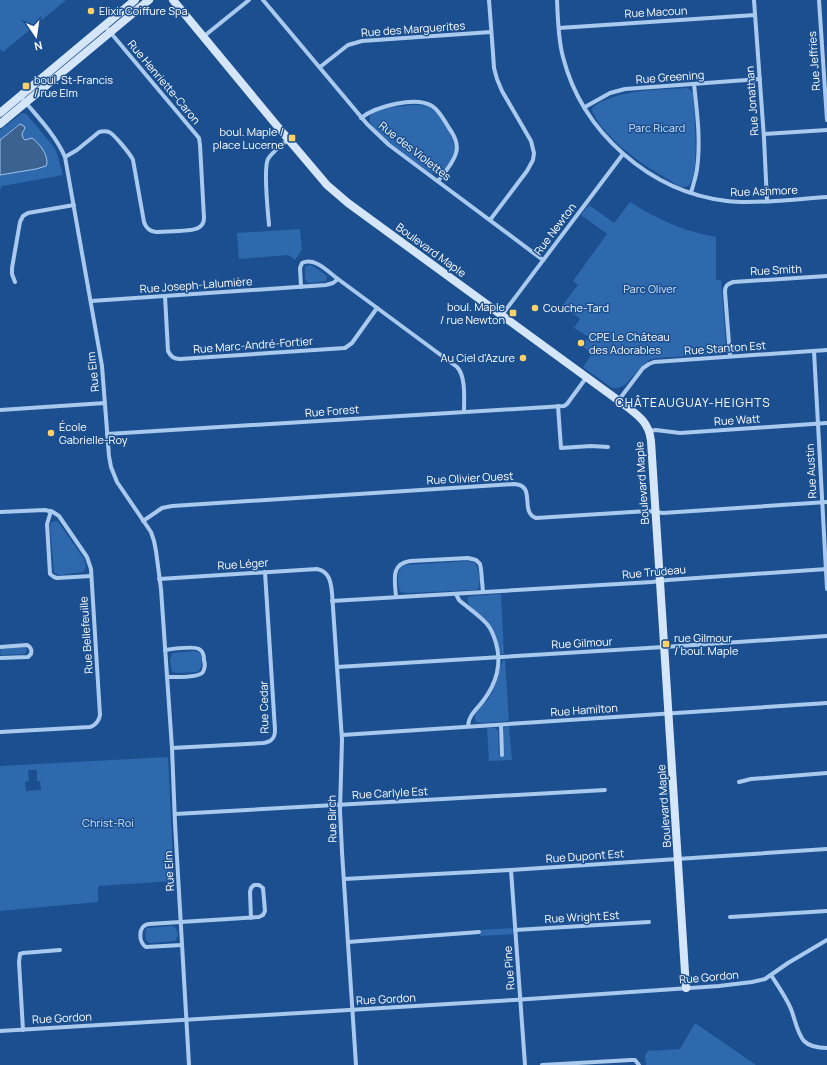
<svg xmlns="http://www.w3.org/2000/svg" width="827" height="1065" font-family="Manrope,sans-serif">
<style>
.green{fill:#2e69ad;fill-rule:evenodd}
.water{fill:#3c6290;stroke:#9cc4f0}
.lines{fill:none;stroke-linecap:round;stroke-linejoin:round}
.street{stroke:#a9c9ee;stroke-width:4}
.secondary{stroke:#d6e6fa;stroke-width:8}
.poi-dot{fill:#ffd166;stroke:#1b4f8f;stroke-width:1.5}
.labels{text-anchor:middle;stroke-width:3;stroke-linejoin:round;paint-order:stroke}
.poi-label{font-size:11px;fill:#fff;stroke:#1b4f8f;text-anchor:start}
.street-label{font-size:11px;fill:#fff;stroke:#1b4f8f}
.park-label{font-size:11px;fill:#cfe3fa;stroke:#1b4f8f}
.neighbourhood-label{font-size:12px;letter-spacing:1px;fill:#fff;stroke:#1b4f8f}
</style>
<rect width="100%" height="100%" fill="#1b4f8f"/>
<g class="green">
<polygon points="0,0 66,0 3,52 0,49"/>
<path d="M688 88 693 93C694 110 700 173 690 184 688 187 685 187 682 187 678 186 674 183 671 181 655 172 639 162 625 150 614 141 597 124 592 110 593 105 597 105 601 102 628 89 658 90 688 88Z"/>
<path d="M411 105C416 105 422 105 427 106 438 110 453 135 454 147 455 155 446 173 437 174 435 174 433 174 431 173 414 160 381 140 370 122V116C380 106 398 107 411 105Z"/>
<path d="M22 113 26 114 28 116 54 147 57 154 63 175 2 186 0 191V175L36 169 41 147 32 138 25 140C22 137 21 135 23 131L17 125 0 140V130Z"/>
<path d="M630 202C657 219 685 232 716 237V280H721L726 346 724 351 717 354 657 358 649 360 642 366 625 385 618 388H612L583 367 592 354 582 346 589 337 574 328 580 319 578 317 562 306 578 285 573 281 607 234 581 215 589 205 614 223Z"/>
<polygon points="300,229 302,250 295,260 288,255 239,259 237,233"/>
<polygon points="310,265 315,267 327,276 326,281 312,283 307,282 305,278 305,267 306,266"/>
<polygon points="55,521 58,522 61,526 84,559 86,567 83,572 60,575 54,573 50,526 51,523"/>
<path d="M468 561C471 562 472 562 475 563 478 567 481 581 479 586 479 589 478 589 475 590L407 593 402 592 400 591C397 583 396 570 404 565Z"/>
<path d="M501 594 504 654H501C496 638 496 630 484 618 478 612 465 606 468 597L470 596Z"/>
<polygon points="25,647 27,650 25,654 0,655 1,649"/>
<path d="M195 651 200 653C203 660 203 666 198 672L179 673 172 672 170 660 172 653Z"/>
<path d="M503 660H505L509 721 482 723 476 722C471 714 483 705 488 699 497 687 497 673 503 660Z"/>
<polygon points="506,727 509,727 512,760 489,761 487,728 495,728 498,730 499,755 502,757 504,755 503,732 504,728"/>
<path d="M168 757 174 881 98 886V902L0 911V766ZM28 770H37V781H40L41 790 26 791 25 782 29 781Z"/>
<path d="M173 926C178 929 179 935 176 940L174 941 152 943H149L146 940 145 932 147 928Z"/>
<polygon points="512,928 513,934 480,936 480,930"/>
<polygon points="695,1023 756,1065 646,1065 645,1056 648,1051 680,1049"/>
</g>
<path class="water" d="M20 124 24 126 25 128 22 134 23 138 25 140 32 138C40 144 47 153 47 163L46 166 36 169 0 175V140Z"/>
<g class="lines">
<g class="street">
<polyline points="263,0 367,124 389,145 543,260"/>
<polyline points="489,0 493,53 494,68 497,79 502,91 531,141 534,153 533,160 527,171 490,220"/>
<path d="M557 0C558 19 558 39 563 57 582 132 650 192 727 201 743 203 759 202 775 201 793 200 810 198 827 197"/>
<polyline points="754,0 764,138 767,201"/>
<polyline points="819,0 827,120"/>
<polyline points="559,28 755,15"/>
<polyline points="203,37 249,0"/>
<polyline points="320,67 348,45 362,41 491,32"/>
<path d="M20 96C36 115 55 134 65 157L102 366 109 456 111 467 117 482 151 532 154 541 156 551 161 589 172 748 175 823 189 1065"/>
<polyline points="585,107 610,93 625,89 760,79"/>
<path d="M361 118C376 106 416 96 432 106 439 110 444 120 449 128 454 135 459 144 456 153 453 164 444 173 438 181"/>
<polyline points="764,134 827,130"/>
<path d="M65 157 77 150 99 132C103 131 106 131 109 132 114 134 131 155 133 160L144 222C146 228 149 231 156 232 165 231 191 232 198 228 202 226 204 223 204 218L200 145 199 138 105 26"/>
<path d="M691 193C693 185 696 177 697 169 701 141 697 112 694 84"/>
<path d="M269 225C268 212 263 169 268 159 273 151 282 145 289 139"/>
<polyline points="15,282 12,274 12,268 20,222 23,216 28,213 74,205"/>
<path d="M301 287 300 268 302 263C315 257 327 271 338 279"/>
<path d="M165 296 168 351C171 357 174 359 180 359L345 348 352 343 377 308"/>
<path d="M91 301 326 285 333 283 338 279 457 367C466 376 464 399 464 412"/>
<polyline points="502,315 623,154"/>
<polyline points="814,351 827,589"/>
<path d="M730 356 725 292C725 286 727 284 733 282L827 276"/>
<polyline points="618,401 643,368 649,364 654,362 827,350"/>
<polyline points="558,406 561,448 591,446 608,447"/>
<polyline points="0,410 105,403"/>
<polyline points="649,431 656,430 680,433 827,423"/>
<polyline points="107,434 564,406 567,404 586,378"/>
<polyline points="51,511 47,524 50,574 54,577 57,578 91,576"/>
<path d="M0 512 45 510 53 512 59 516 87 557 91 569 100 715C99 721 96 725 90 727L0 732"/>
<path d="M143 521 162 508 172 506 514 484C537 485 519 512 536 518L648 511 663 513 827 502"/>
<path d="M159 579 317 569C329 571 331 582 332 593L342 740 340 810 342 852 356 1065"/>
<path d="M456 594 459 600C468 608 479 615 487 624 492 630 494 636 496 643 502 664 496 684 483 701 477 709 468 716 468 726"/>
<path d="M396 597C395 581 390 564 410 561L468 558 476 560 480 564 481 569 483 592"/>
<polyline points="332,601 652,582 668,580 827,569"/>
<path d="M0 647 27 645C31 647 32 650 31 654L28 657 0 658"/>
<path d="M165 650C172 649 194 646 199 649 203 651 204 656 204 660 205 663 205 668 203 672 199 678 175 677 167 677"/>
<polyline points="337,667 664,647 827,636"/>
<polyline points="501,725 502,755"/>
<polyline points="342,735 827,703"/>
<path d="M172 748 263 743C272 742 275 738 275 730L265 572"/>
<polyline points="739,782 751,779 827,773"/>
<polyline points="175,814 605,790"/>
<polyline points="511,870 525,1065"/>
<polyline points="344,879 511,870 827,849"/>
<polyline points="730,917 827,911"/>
<polyline points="515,930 649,922"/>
<polyline points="348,942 479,932"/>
<path d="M182 945 146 947C138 942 138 925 149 924L244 918 259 917 263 915 265 911 263 888 259 885H254L251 888 250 892 251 918"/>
<path d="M771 975C778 986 786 997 791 1009 795 1019 797 1033 804 1041 810 1047 819 1048 827 1048"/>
<polyline points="23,1030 19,962 20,954 23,953 60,950"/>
<polyline points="0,1031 514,1000 719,986 752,982 765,979 788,963 827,940"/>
<polyline points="542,1065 631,1060 635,1060 639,1065"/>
</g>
<g class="secondary">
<path d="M173 0 283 133 327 185 348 203 626 406C639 416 649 423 651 441L686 988"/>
<polyline points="0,113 135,0"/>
<polyline points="0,124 149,0"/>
</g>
</g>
<g class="poi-dot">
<circle cx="91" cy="11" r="4"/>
<rect x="22" y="82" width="8" height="8" rx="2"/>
<rect x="288" y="134" width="8" height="8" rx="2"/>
<circle cx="535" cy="308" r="4"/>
<rect x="509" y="309" width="8" height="8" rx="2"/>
<circle cx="581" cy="343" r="4"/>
<circle cx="523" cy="358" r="4"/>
<circle cx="51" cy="433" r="4"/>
<rect x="662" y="640" width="8" height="8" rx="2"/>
</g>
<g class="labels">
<g class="poi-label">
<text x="99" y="15">Elixir Coiffure Spa</text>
<text x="34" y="84">boul. St-Francis<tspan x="34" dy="13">/ rue Elm</tspan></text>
<text x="284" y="136" text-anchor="end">boul. Maple /<tspan x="284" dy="13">place Lucerne</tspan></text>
<text x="505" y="311" text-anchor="end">boul. Maple<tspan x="505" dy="13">/ rue Newton</tspan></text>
<text x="543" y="312">Couche-Tard</text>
<text x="589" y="341">CPE Le Château<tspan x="589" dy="13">des Adorables</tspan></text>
<text x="515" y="362" text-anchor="end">Au Ciel d'Azure</text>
<text x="59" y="431">École<tspan x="59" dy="13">Gabrielle-Roy</tspan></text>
<text x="674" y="642">rue Gilmour<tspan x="674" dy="13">/ boul. Maple</tspan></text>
</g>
<g class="street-label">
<text transform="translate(656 12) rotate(-3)" y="4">Rue Macoun</text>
<text transform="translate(413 29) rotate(-4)" y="4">Rue des Marguerites</text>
<text transform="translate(814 61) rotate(-94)" y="4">Rue Jeffries</text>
<text transform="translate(670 77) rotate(-4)" y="4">Rue Greening</text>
<text transform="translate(164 82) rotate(50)" y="4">Rue Henriette-Caron</text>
<text transform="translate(752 101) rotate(-94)" y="4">Rue Jonathan</text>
<text transform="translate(415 151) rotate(38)" y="4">Rue des Violettes</text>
<text transform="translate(764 191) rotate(-2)" y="4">Rue Ashmore</text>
<text transform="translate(555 229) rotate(-53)" y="4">Rue Newton</text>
<text transform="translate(431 250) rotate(36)" y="4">Boulevard Maple</text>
<text transform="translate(776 270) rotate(-3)" y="4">Rue Smith</text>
<text transform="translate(196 285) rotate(-4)" y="4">Rue Joseph-Lalumière</text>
<text transform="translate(253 345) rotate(-4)" y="4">Rue Marc-André-Fortier</text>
<text transform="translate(725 348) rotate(-4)" y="4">Rue Stanton Est</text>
<text transform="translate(93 372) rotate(-96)" y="4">Rue Elm</text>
<text transform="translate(332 411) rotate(-4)" y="4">Rue Forest</text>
<text transform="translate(737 420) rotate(-4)" y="4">Rue Watt</text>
<text transform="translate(811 471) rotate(-93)" y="4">Rue Austin</text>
<text transform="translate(470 478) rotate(-3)" y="4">Rue Olivier Ouest</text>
<text transform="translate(642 483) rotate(-94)" y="4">Boulevard Maple</text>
<text transform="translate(243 564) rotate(-4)" y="4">Rue Léger</text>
<text transform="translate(654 572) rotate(-5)" y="4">Rue Trudeau</text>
<text transform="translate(86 635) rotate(-94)" y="4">Rue Bellefeuille</text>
<text transform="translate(582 643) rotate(-3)" y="4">Rue Gilmour</text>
<text transform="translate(264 707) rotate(-91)" y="4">Rue Cedar</text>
<text transform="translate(584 710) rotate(-4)" y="4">Rue Hamilton</text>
<text transform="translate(390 793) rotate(-3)" y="4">Rue Carlyle Est</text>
<text transform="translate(664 806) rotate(-94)" y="4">Boulevard Maple</text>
<text transform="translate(332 819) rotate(-91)" y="4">Rue Birch</text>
<text transform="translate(585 856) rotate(-4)" y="4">Rue Dupont Est</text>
<text transform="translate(169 871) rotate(-93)" y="4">Rue Elm</text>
<text transform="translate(582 917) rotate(-3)" y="4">Rue Wright Est</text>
<text transform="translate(509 968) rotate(-94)" y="4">Rue Pine</text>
<text transform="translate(709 977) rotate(-5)" y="4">Rue Gordon</text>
<text transform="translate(386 999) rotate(-3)" y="4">Rue Gordon</text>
<text transform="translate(62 1018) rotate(-3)" y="4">Rue Gordon</text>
</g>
<g class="park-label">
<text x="657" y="132">Parc Ricard</text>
<text x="650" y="293">Parc Oliver</text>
<text x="108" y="827">Christ-Roi</text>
</g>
<g class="neighbourhood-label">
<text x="693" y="407">CHÂTEAUGUAY-HEIGHTS</text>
</g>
</g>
<g transform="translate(36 36) rotate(167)" stroke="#1b4f8f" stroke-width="3" paint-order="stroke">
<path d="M0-3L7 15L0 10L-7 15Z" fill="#ffffff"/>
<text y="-6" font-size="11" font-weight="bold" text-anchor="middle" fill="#ffffff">N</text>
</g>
</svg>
